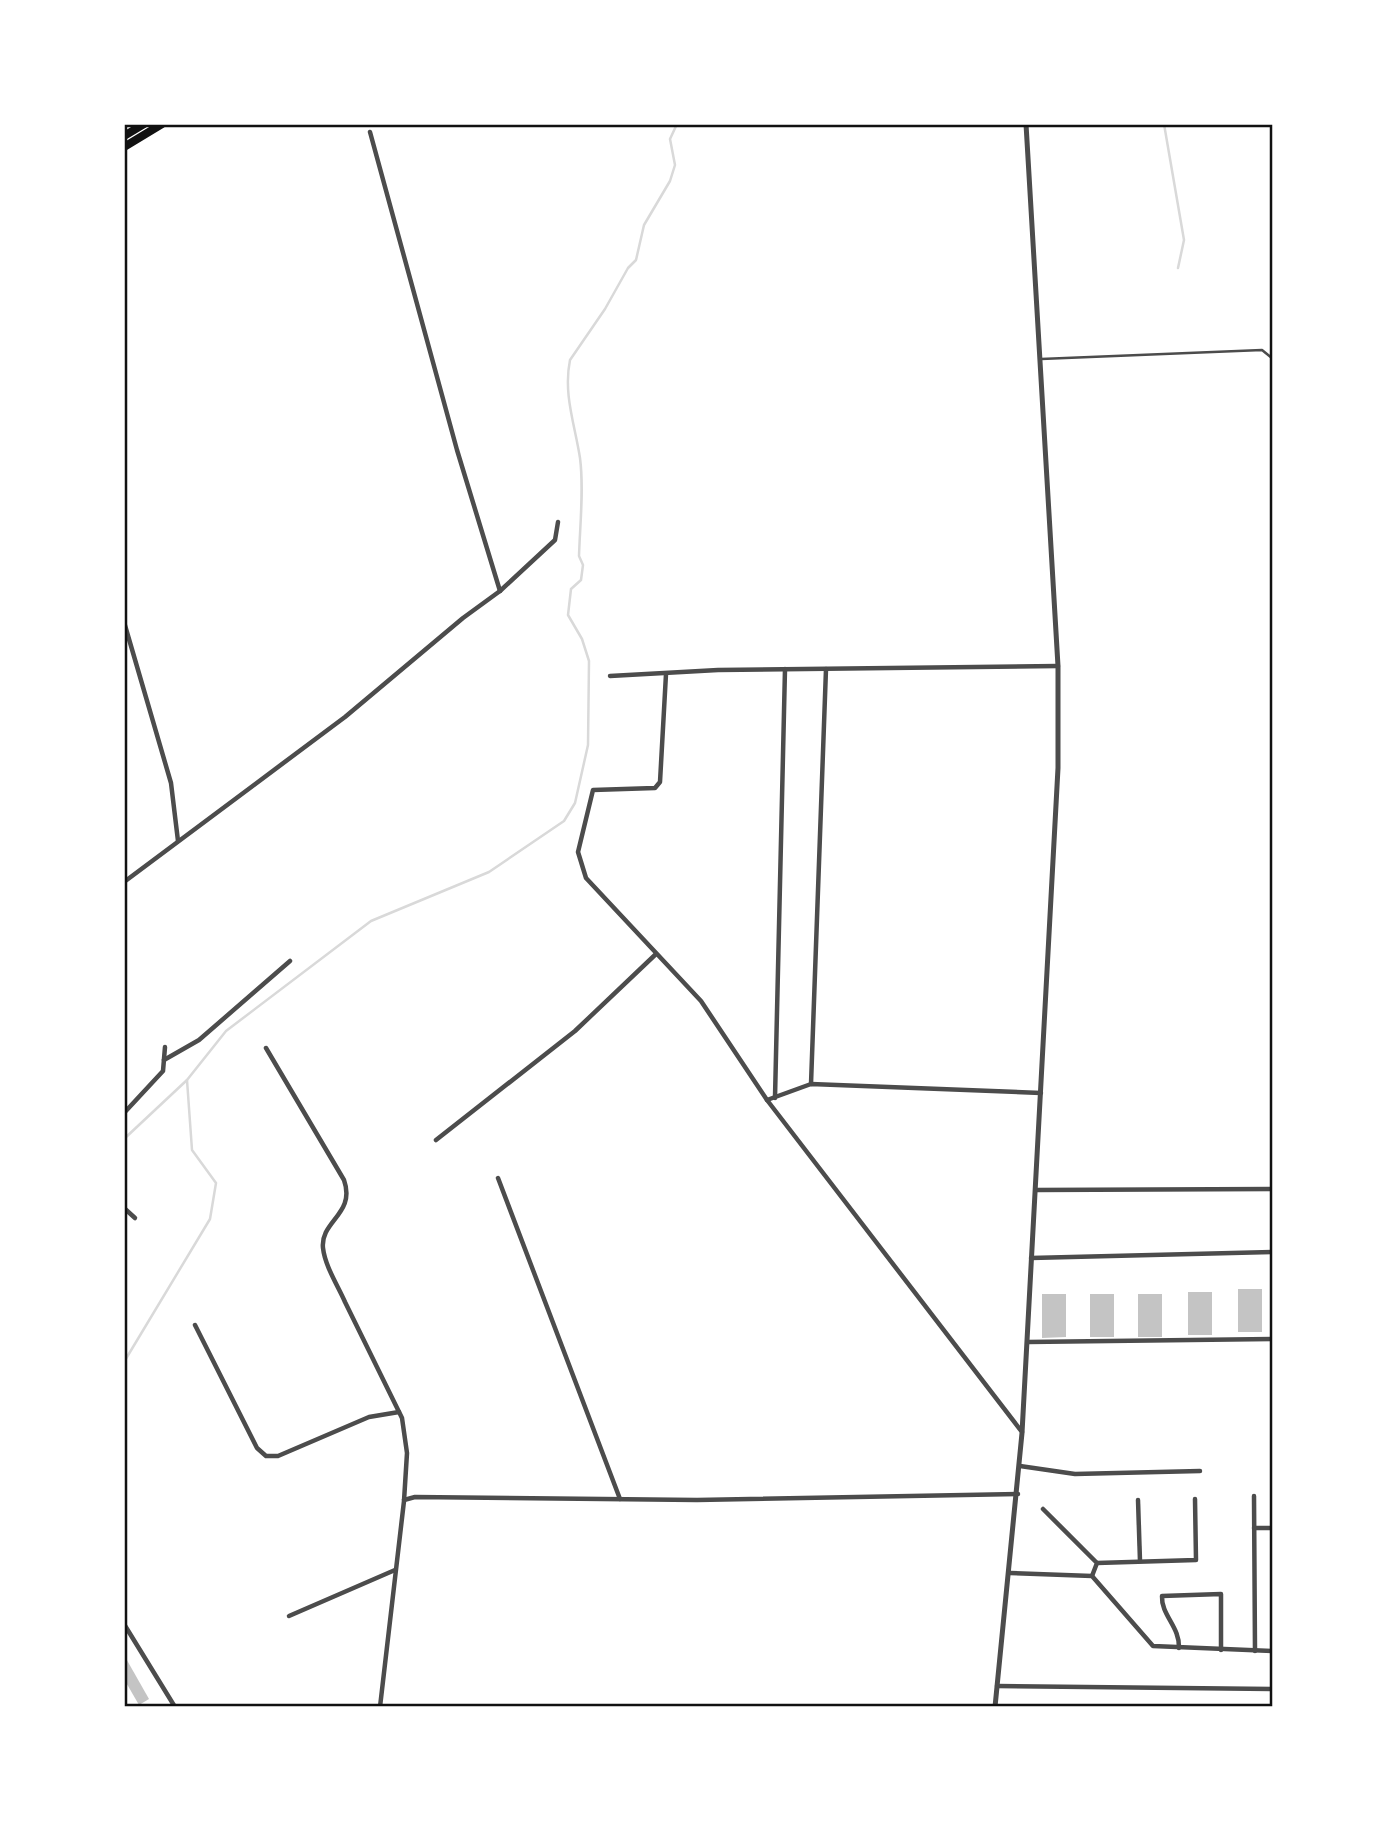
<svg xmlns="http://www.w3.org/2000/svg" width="1397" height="1831" font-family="Commissioner,sans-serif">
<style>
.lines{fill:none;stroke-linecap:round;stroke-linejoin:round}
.stream{stroke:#d9d9d9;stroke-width:2.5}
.building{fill:#c4c4c4}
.service{stroke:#4c4c4c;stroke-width:2.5}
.minor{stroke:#4c4c4c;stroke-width:4.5}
.tertiary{stroke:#4c4c4c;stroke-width:5}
.trunk{stroke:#111;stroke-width:8}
.neatline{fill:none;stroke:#111;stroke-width:2.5}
</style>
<rect width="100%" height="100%" fill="#fff"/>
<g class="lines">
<g class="stream">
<polyline points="1164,124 1184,240 1178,268"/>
<polyline points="124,1139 187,1080"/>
<path d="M124 1362 210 1219 216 1183 192 1150 187 1080 226 1031 371 921 489 872 564 821 575 803 588 745 589 661 582 639 568 615 571 589 581 580 583 565 579 556C580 524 584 489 580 458 575 425 563 394 570 360L605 309 628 268 636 260 644 225 670 181 675 165 670 139 677 124"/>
</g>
</g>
<g class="building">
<rect x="1238" y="1289" width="24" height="43"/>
<rect x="1188" y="1292" width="24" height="43"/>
<polygon points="1042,1294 1066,1294 1066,1337 1042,1338"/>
<rect x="1090" y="1294" width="24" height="43"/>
<rect x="1138" y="1294" width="24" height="43"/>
<polygon points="124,1655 149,1699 139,1705 124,1679"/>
</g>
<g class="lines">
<polyline class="service" points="1041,359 1262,350 1273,359"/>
<g class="minor">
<polyline points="370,132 457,450 500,591"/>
<polyline points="124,622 171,783 178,841"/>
<polyline points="666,674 660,782 655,788 593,790 578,852 586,878 701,1001 767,1100 1022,1432"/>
<polyline points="610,676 718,670 1058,666"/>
<polyline points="124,882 345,717 463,618 500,591 555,540 558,522"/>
<path d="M266 1048 344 1180C356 1214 320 1221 323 1248 325 1266 338 1286 345 1302 364 1341 383 1380 402 1418L407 1453 404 1501 380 1707"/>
<polyline points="164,1060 199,1040 290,961"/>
<polyline points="811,1084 826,669"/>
<polyline points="775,1098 785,669"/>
<polyline points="767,1100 811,1084 1041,1093"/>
<polyline points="124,1113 163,1071 165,1047"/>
<polyline points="436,1140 575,1031 656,954"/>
<polyline points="498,1178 620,1499"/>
<polyline points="1036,1190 1273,1189"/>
<polyline points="124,1208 135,1218"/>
<polyline points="1031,1258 1273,1252"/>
<polyline points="195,1325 257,1448 266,1456 278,1456 369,1417 399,1412"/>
<polyline points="1028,1342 1273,1339"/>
<polyline points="1020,1466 1075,1474 1200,1471"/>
<polyline points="1254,1496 1255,1651"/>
<polyline points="404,1500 415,1497 697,1500 1018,1494"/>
<polyline points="1138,1500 1140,1561"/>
<polyline points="1043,1509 1097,1563 1092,1576"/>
<polyline points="1254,1528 1273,1528"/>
<polyline points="1097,1563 1196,1560 1195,1499"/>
<polyline points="1010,1573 1092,1576 1153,1646 1273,1651"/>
<polyline points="289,1616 395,1570"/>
<polyline points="124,1624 175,1707"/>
<path d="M1179 1648C1180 1627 1161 1615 1162 1596L1221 1594V1650"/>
<polyline points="997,1686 1273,1689"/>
</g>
<polyline class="tertiary" points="995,1707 1022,1433 1058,768 1058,666 1026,124"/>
<g class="trunk">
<polyline points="124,136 144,124"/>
<polyline points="124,147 162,124"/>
</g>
</g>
<rect width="1397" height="1831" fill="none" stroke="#ffffff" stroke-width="252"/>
<rect x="126" y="126" width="1145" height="1579" class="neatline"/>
</svg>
